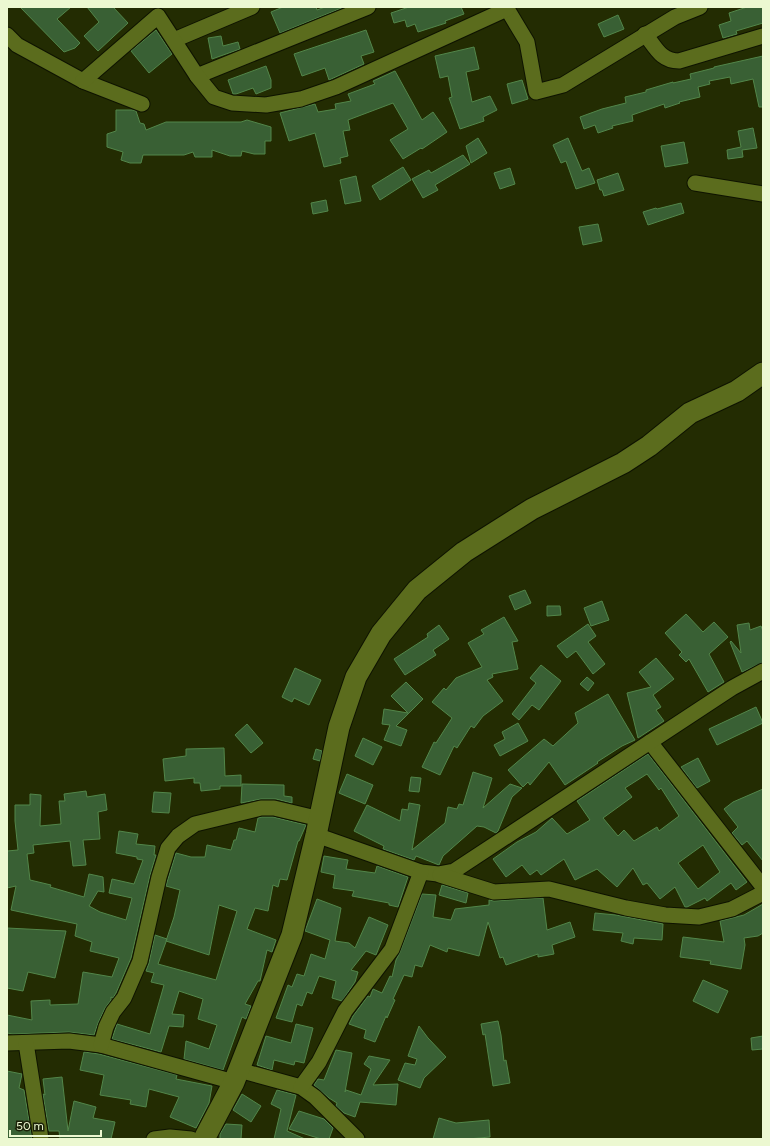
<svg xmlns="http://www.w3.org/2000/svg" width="770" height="1146" font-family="Figtree,sans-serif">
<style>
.building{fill:#396034;stroke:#52864a;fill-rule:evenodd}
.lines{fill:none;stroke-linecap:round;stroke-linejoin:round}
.street-casing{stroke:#0e1300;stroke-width:17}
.secondary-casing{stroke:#0e1300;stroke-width:23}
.street{stroke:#5b6c1d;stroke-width:15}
.secondary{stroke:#5b6c1d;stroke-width:21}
</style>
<rect width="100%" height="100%" fill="#232c02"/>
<g class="building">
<polygon points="20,7 71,7 57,19 80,43 75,48 64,52"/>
<polygon points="87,7 113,7 128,23 98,51 84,36 99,22"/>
<polygon points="283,7 316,7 317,10 325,7 344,7 280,33 271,12"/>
<polygon points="409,7 461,7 464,14 445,21 446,23 418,32 415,24 407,27 405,20 394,23 391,13"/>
<polygon points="747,7 763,7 763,23 736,31 737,34 723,38 719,25 731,21 729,13"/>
<polygon points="618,15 624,29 604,37 598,24"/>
<polygon points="156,30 172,54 149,73 131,51"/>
<polygon points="366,30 374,52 361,56 364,64 329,80 325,68 302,76 294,54"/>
<polygon points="221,36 223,46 238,42 240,49 212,59 208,38"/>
<polygon points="474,47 479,69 466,72 472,102 490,96 497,110 483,117 484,121 460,129 449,98 452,97 448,76 440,78 435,56"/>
<polygon points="763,56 763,107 759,107 753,79 731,84 730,77 709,81 710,84 698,87 700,97 679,102 680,103 665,108 664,104 632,115 633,121 612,126 613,128 598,133 595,125 584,129 580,117 602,109 626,103 625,97 646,92 646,90 673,82 673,83 691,79 690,74 714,68 714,67"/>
<polygon points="266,66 271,80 271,88 256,94 253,88 236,94 233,94 228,80"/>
<polygon points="395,71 422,120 433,112 447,132 422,149 421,148 403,159 390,140 408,129 393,103 348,120 350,130 343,131 348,156 340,158 341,163 324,167 315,133 289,141 280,113 315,104 318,112 336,109 335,104 351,101 348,94 375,84 373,81"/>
<polygon points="522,80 528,99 512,104 507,84"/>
<polygon points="116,110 132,110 136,111 140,123 144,124 146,130 166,122 241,122 247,120 271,127 271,141 265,141 265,154 254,154 242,151 241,156 230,156 212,150 212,157 195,157 193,152 184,155 143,155 141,163 130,163 121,160 123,152 107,147 107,134 116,131"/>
<polygon points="753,128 757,148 742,150 743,157 728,159 727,150 741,147 738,131"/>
<polygon points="478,138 487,153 471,163 466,146"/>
<polygon points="568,138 582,171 589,168 595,183 576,189 566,161 561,163 553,145"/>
<polygon points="684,142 688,163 665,167 661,146"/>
<polygon points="463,155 470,164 435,185 438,190 423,198 412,179 429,170 431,173"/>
<polygon points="403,167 411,180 380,200 372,186"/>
<polygon points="510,168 515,184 500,189 494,173"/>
<polygon points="618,173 624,190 604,196 602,190 600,190 597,180"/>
<polygon points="356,176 361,201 345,204 340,180"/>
<polygon points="326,200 328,211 313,214 311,203"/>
<polygon points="681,203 684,213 648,225 643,212 656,208 657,209"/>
<polygon points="598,224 602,241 583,245 579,227"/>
<polygon points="525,590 531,603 515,610 509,596"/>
<polygon points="602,601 609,620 591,626 584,608"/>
<polygon points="547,606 560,606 561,615 547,616"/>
<polygon points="686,614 703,632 714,622 728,637 709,654 724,682 708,692 689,659 686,662 679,655 682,652 665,633"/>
<polygon points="504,617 518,641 512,642 518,669 492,674 493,677 487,680 503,701 483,716 474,728 471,726 457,748 454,746 440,775 422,767 434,742 436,743 452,718 432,702 444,688 446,690 456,678 482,667 468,643 484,634 481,630"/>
<polygon points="749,623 750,630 761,626 763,631 763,662 742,672 730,642 731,641 741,653 737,625"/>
<polygon points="588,624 596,636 588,642 605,664 593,674 576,651 567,658 557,646"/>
<polygon points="439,625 449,639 433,650 436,655 405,675 394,659 428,637 427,634"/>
<polygon points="656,658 674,679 653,695 661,707 656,710 664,721 638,738 627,693 651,687 639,672"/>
<polygon points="541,665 561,681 539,710 532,705 519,720 512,714 536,683 530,678"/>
<polygon points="295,668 321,680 309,705 294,698 292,702 282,697"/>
<polygon points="587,677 594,683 588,691 580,684"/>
<polygon points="406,682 423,699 396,726 407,730 401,746 384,740 390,725 382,724 384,709 408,713 391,696"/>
<polygon points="608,694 635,740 622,746 597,762 598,763 565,785 549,762 530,785 528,782 523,787 508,770 544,739 553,746 578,723 575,713"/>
<polygon points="756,707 763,723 717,745 709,729"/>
<polygon points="518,723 528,741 500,756 494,745 505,739 502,732"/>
<polygon points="247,724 263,743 251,753 235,735"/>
<polygon points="363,738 382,747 373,765 355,756"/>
<polygon points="224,748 225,776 241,775 241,786 220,786 220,789 201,791 200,783 194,783 194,778 165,781 163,759 186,756 186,749"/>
<polygon points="316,749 322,751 320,761 313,759"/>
<path d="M648 754 747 882 736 890 731 883 707 901 705 898 687 907H685L675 887 660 899 647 883 643 885 633 868 617 887 597 869 575 880 564 859 541 875 537 870 530 875 522 865 506 877 493 859 517 842 536 832 552 818 567 834 590 820 577 801ZM647 774 659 790 661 788 679 816 659 831 657 827 634 841 624 830 618 836 603 818 632 797 625 788ZM703 845 720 872 698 889 678 863Z"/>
<polygon points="698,758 710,781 697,788 681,767"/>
<polygon points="473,772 492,778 483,808 510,784 522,788 512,797 498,831 496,833 484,827 477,826 443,856 439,865 416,856 414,860 383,849 384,846 354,831 367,805 400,821 402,809 408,810 409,803 420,805 412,850 445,823 448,807 457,809 459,804 463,805"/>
<polygon points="347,774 373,785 365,804 339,793"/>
<polygon points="411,777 421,778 419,792 409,791"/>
<polygon points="242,784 284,785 284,796 292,797 292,803 276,799 261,799 241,803"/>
<polygon points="763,789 763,861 747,841 742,845 732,833 738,827 724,809 733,802"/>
<polygon points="86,791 87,797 105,794 107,810 98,812 100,839 83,840 86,865 73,866 70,841 33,845 34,853 27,854 30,880 51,885 50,887 84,897 89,874 103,877 104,892 98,891 89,906 100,912 126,920 132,898 109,893 112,879 134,884 143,860 137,859 137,857 116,853 119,831 138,834 136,844 155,846 154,855 156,855 150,875 131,958 116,993 113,998 111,997 111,1000 105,1008 98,1023 94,1035 69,1032 13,1034 7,1033 7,1015 32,1020 31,1001 50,1000 50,1005 78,1004 83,972 112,977 119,958 90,951 92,942 75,936 77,924 11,910 16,886 7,888 7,851 18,850 15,821 15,805 30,805 30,794 41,795 40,826 61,824 59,801 65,801 64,794"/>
<polygon points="154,792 171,793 169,813 152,812"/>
<polygon points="262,817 273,817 306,825 299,841 298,841 287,880 280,879 278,887 273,885 268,911 255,908 247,929 276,940 272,952 267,950 260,981 258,981 245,1004 251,1006 246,1019 242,1017 223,1070 184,1059 186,1041 209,1049 217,1025 198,1019 203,999 179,991 172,1014 184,1015 183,1027 169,1026 161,1052 112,1039 117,1024 150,1034 164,985 151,982 154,973 146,971 149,963 155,935 167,939 158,964 216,980 237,911 219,905 209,955 166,941 174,917 180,890 166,886 168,879 176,853 191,857 205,857 207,845 231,850 234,840 236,840 239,828 255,832 258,818"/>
<polygon points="324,856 348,860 346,869 375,873 377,866 408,877 398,907 389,905 389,903 352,896 354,891 333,888 335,875 321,872"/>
<polygon points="442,885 468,893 466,903 439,895"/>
<polygon points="422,894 436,895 433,917 451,920 455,909 489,905 489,900 494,901 543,898 547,930 570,922 575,937 552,945 554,954 538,957 538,954 506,965 503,957 500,958 488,922 479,956 448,948 447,952 430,945 422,967 415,965 412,977 404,975 393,999 395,1000 387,1018 386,1016 375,1042 364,1038 366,1030 349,1024 353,1016 368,996 370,997 373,989 382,993 390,976 392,977 396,960 400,952"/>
<polygon points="317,899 341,908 335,941 349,943 355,948 369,917 388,925 376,955 366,951 351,970 358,972 355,982 342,1001 332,998 336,981 319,976 312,994 307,992 302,1006 297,1004 292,1022 276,1018 288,985 292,987 297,974 304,976 311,954 325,959 330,940 305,931"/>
<polygon points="763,904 763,933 758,936 744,938 745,945 741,969 710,964 711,961 680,957 683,937 724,942 720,921 744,915"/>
<polygon points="595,913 616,915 663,924 662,940 634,938 633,944 621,941 623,933 593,930"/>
<polygon points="7,928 66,931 55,978 28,972 23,991 7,988"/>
<polygon points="703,980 728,991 718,1013 693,1001"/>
<polygon points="498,1021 501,1035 504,1061 506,1060 510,1083 493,1086 485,1034 483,1035 481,1024"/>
<polygon points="296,1024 313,1028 304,1063 295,1061 294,1065 274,1060 272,1070 257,1065 266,1036 291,1043"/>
<polygon points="419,1026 428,1038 446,1057 424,1078 420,1088 398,1080 405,1063 415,1065 417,1059 408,1056"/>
<polygon points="763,1036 763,1049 752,1050 751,1038"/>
<polygon points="336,1050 352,1053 345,1092 346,1090 361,1095 371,1069 364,1064 369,1056 390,1060 373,1085 398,1084 396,1105 360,1102 355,1117 344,1113 336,1106 337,1103 329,1098 314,1085 318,1079 324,1080"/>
<polygon points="84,1052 99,1054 177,1075 176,1079 212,1086 209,1103 196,1128 170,1117 179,1097 149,1089 146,1107 130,1104 131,1100 100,1095 104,1075 80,1070"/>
<polygon points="7,1071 22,1074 19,1088 24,1090 32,1139 7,1139"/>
<polygon points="62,1077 68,1131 74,1101 96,1107 93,1118 115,1122 111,1139 60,1139 59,1131 49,1131 43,1094 45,1095 43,1079"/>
<polygon points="277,1090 296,1095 287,1131 305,1139 274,1139 281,1109 271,1104"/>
<polygon points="242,1094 261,1106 251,1122 233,1110"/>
<polygon points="299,1111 324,1119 333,1128 329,1139 321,1139 289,1129"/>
<polygon points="439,1118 456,1123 489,1120 490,1137 468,1139 433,1139"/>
<polygon points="226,1124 242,1125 241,1139 220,1139 220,1134"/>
</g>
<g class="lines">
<defs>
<g id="street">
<polyline points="506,7 527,42 536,92 563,85 675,17 700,7"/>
<path d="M645 34C656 48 661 61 679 61L763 36"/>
<polyline points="7,35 17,45 83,81 142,104"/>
<polyline points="174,40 252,7"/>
<polyline points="197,76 368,7"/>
<polyline points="83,81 158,16 197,76 214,97 232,103 266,105 301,99 336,87 507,9"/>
<polyline points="695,183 763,194"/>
<polyline points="650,742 763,887"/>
<polyline points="316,835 421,872 438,874 454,871 732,688 763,671"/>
<polyline points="440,875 494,892 549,889 626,908 665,915 699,917 732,909 763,893"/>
<polyline points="7,1043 69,1041 101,1045 234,1082"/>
<polyline points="26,1043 41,1139"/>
<polyline points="101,1045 106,1027 113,1012 124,998 140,961 159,877 168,848 178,836 195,824 261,808 274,808 320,819"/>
<polyline points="239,1070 301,1087 315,1097 357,1139"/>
<polyline points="301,1087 319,1062 345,1011 392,949 421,872"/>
<polyline points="154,1139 170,1137 191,1139"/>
</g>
<polyline id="secondary" points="204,1139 234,1082 292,935 316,835 339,727 356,677 381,634 417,590 464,552 532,509 623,463 649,446 690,413 737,391 763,373"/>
</defs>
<use href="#street" class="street-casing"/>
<use href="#secondary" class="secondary-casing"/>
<use href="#street" class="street"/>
<use href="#secondary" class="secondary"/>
</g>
<rect width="770" height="1146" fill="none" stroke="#ecf8d1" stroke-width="16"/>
<path d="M10 1130v6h91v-6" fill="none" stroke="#ecf8d1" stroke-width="2"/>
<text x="16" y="1130" font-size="12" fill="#ecf8d1" stroke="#1b2108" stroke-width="3" paint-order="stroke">50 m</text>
</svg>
